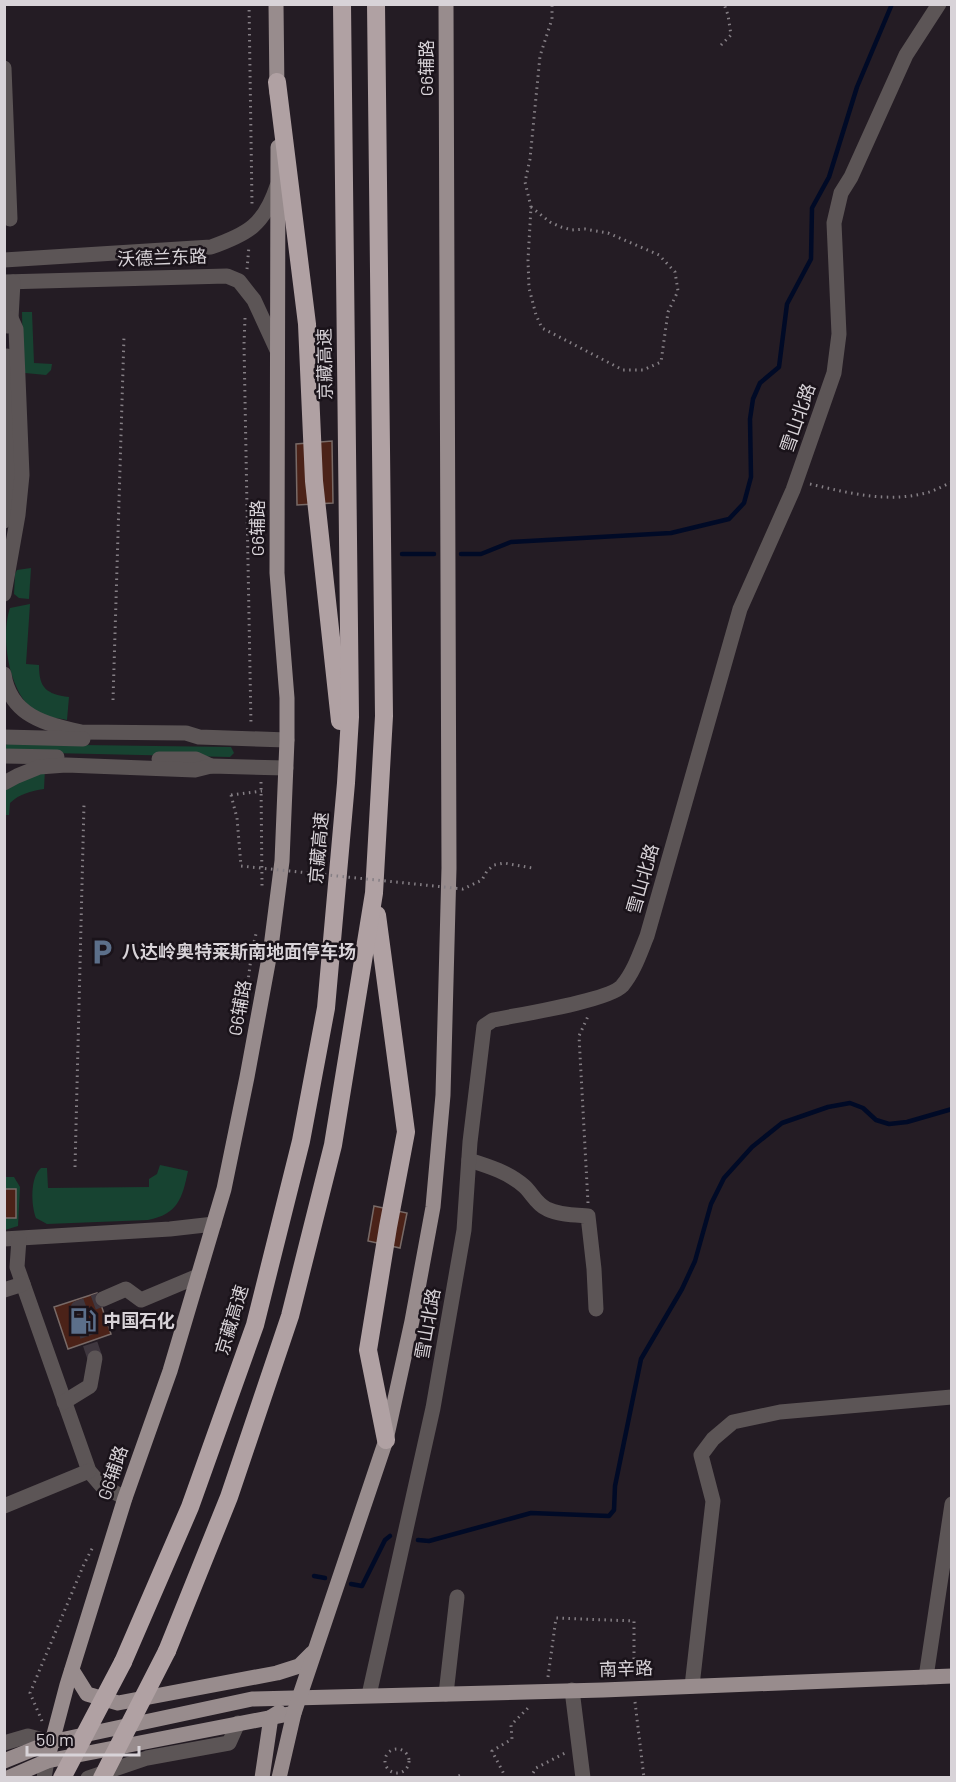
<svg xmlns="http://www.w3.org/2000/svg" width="956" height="1782" font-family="Barlow,'Noto Sans SC',sans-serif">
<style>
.green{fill:#174331}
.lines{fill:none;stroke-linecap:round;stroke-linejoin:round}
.stream{stroke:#000a26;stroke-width:4.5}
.building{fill:#4b2218;stroke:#786a67;stroke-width:1.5}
.minor-tunnel{stroke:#3f373f;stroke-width:15;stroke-dasharray:15 8;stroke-linecap:butt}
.path{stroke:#857f85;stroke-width:3;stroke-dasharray:1.5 4.5;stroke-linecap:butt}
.minor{stroke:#5c5556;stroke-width:15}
.major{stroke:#988c8d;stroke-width:15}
.highway{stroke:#b0a1a3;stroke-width:18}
.path-bridge{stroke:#857f85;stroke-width:3;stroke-dasharray:1.5 4.5;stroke-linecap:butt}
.highway-bridge{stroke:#b0a1a3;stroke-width:18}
.labels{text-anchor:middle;stroke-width:5;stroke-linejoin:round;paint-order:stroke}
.street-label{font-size:18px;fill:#d8d3d8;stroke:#1a131a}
.poi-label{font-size:18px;font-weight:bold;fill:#d8d3d8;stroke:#1a131a;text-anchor:start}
</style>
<rect width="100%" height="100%" fill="#241c24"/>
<g class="green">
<polygon points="22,312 32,312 34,363 52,364 51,370 46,375 25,373 23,367"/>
<polygon points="31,568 29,599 19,598 14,594 15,574 17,570"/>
<path d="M30 604 26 664 39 665C39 688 46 694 69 697L67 720C59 718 48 718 40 714 9 699 0 637 10 608Z"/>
<polygon points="8,744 231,747 234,753 230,757 7,752 5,751 4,746"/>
<path d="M45 769 44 789C31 791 19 794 10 803L9 815H5L4 789Z"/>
<path d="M160 1165 188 1171C182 1199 178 1214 148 1220L47 1224 36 1218C31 1205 30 1177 41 1168H47L48 1188 149 1187V1179L157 1174Z"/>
<polygon points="4,1177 14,1177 20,1187 18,1226 5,1230"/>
</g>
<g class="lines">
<g class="stream">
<polyline points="402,554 434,554"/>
<polyline points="461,554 481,554 511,542 671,533 729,519 744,503 751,477 750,419 753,399 760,383 779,367 787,304 811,259 812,208 829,177 857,87 892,4"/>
<polyline points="418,1540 429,1541 531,1513 609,1516 614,1510 615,1486 641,1359 682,1289 695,1261 711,1204 724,1178 752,1147 782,1123 828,1107 850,1103 863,1108 876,1120 889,1124 907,1122 952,1109"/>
<polyline points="314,1576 325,1578"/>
<polyline points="351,1584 362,1586 385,1540 390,1536"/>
</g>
</g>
<g class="building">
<polygon points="332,441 333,503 297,505 296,444"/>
<rect x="4" y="1189" width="12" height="29"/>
<polygon points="374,1206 407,1213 400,1248 368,1241"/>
<polygon points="97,1293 111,1334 68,1349 54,1307"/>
</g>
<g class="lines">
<polyline class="minor-tunnel" points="95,1358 78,1308 103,1299"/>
<g class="path">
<polyline points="249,4 252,204"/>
<polyline points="721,45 731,35 728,15 724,4"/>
<polyline points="531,207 550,222 561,227 572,230 585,229 608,233 659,255 675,272 678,291 668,312 661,362 643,370 623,370 542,328 536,315 529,288 528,260 531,207 525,182 530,159 540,56 552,19 552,4"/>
<polyline points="247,269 249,246"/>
<polyline points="245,318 244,344 251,725"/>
<path d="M810 484C849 493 886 503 926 493 934 491 943 486 952 482"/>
<polyline points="113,700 124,336"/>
<polyline points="261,782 262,886"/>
<polyline points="231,795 262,791"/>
<polyline points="247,989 252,950 256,934"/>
<polyline points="75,1167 84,804"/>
<polyline points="588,1203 579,1036 589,1014"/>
<polyline points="548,1677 556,1618 634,1621 634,1674"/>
<polyline points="635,1702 644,1778"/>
<polyline points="42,1721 30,1693 84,1564 94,1545"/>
<circle cx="397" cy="1761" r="12"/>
<polyline points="453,1778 461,1775 462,1778"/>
<polyline points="506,1778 492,1751 512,1739 511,1725 530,1706"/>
<polyline points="530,1778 536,1768 567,1752"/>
</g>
<g class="minor">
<polyline points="4,68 10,219"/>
<path d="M4 260 211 247C248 234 264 225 277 186"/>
<polyline points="4,282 227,276 239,281 254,300 277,350"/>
<polyline points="8,326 11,318 13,282"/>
<polyline points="4,521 9,496 7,356"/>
<polyline points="4,594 18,515 22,475 16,329 11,318"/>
<path d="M4 674C10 716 46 724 81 732L186 733 199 737 287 740"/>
<polyline points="4,737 83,739"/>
<polyline points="4,756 57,757"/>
<polyline points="159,759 196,759 211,766"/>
<polyline points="4,783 17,776 39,767 66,765 195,770 211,766 286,768"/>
<path d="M469 1160C488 1166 508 1172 524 1186 532 1193 536 1204 547 1209 559 1215 575 1215 588 1216L594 1269 596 1309"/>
<polyline points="4,1239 170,1229 214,1224"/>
<polyline points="19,1239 17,1267 89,1471 101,1485 125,1498"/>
<polyline points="4,1290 23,1284"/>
<polyline points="103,1299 126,1289 141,1300 198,1276"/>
<polyline points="64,1402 90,1386 95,1358"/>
<polyline points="4,1506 89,1471"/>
<polyline points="926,1677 952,1504"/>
<polyline points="692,1686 713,1501 701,1455 713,1439 733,1422 780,1412 952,1397"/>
<polyline points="572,1690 583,1778"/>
<polyline points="446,1694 457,1597"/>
<path d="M369 1695 433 1408 464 1230 470 1142 484 1026 493 1020C517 1015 608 1001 622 986 634 972 640 953 647 936L740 609 793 490 834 373 839 334 834 223 841 193 851 177 906 55 939 4"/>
<polyline points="4,1743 28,1736 51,1742"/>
<polyline points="44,1778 47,1761"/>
<polyline points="88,1778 147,1758 229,1743 238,1723"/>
</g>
<g class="major">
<polyline points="276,4 277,93"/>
<polyline points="72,1670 87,1694 118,1703 277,1673 299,1666 312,1653"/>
<polyline points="4,1761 51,1742 252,1699 603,1690 952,1676"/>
<polyline points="47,1761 67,1685 125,1498 170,1371 224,1189 247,1077 271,947 282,861 287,740 287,698 277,573 278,147"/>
<polyline points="8,1778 47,1761 294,1713"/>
<polyline points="262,1778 271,1717 279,1712"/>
<polyline points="279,1778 294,1713 386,1440 412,1321 433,1207 443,1095 449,868 446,4"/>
</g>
<g class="highway">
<polyline points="277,82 307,324 314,481 340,721"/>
<polyline points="377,915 406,1132 388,1227 368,1350 386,1440"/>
<polyline points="167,1651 229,1497 290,1316 333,1145 374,893 384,716 376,4"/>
<polyline points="123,1662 190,1507 255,1325 301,1141 326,1008 346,783 350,717 342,4"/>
</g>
<polyline class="path-bridge" points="231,795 237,818 241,866 463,889 482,880 487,871 494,865 504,863 532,868"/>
<g class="highway-bridge">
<polyline points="62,1778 123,1662"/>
<polyline points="102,1778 167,1651"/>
</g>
</g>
<defs>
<symbol id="parking-bare" viewBox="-9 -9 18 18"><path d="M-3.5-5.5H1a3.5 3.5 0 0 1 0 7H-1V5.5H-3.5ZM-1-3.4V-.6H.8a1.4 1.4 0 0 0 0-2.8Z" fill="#5c6f8a" stroke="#1a131a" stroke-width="2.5" paint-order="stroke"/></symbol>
<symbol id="fuel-bare" viewBox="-9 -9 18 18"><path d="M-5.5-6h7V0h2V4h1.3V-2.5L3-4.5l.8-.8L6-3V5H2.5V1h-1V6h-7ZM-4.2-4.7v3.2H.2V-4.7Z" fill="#5c6f8a" stroke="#1a131a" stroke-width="2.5" paint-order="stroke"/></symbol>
</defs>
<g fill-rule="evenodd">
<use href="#parking-bare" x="83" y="933" width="38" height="38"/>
<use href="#fuel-bare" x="64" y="1302" width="38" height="38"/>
</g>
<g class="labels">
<g class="street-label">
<text transform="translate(427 68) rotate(-90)" y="6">G6辅路</text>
<text transform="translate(162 258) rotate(-2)" y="6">沃德兰东路</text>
<text transform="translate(325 364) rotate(-91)" y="6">京藏高速</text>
<text transform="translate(798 418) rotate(-71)" y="6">雪山北路</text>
<text transform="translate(258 528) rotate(-90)" y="6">G6辅路</text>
<text transform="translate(319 848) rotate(-85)" y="6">京藏高速</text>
<text transform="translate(643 879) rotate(-74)" y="6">雪山北路</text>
<text transform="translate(240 1008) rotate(-80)" y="6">G6辅路</text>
<text transform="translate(232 1320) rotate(-73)" y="6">京藏高速</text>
<text transform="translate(428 1324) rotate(-80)" y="6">雪山北路</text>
<text transform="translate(113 1473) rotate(-71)" y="6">G6辅路</text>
<text transform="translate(626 1669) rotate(-2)" y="6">南辛路</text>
</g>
<g class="poi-label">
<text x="122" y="958">八达岭奥特莱斯南地面停车场</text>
<text x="103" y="1327">中国石化</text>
</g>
</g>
<rect width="956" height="1782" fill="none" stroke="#d8d3d8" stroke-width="12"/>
<path d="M27 1746v9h112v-9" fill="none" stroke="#d8d3d8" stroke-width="3"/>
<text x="36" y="1746" font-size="18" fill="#d8d3d8" stroke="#1a131a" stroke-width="4.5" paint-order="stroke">50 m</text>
</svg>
